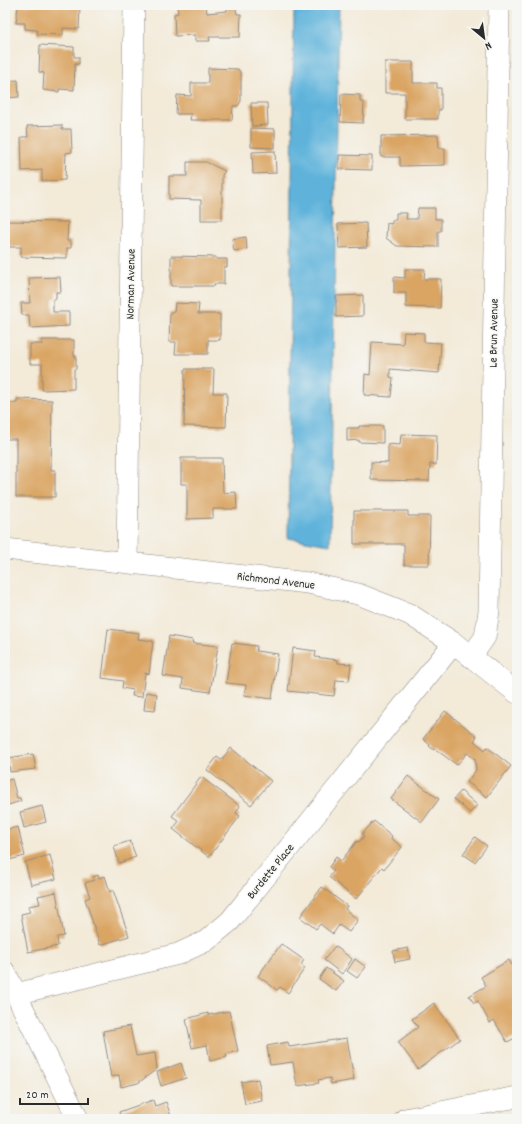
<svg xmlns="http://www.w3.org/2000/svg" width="522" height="1124" font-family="Dekko,sans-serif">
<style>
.water{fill:#5fb3db;stroke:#456f83}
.building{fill:#daa563}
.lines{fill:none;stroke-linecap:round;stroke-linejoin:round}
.minor-casing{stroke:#8f8a82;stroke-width:22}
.minor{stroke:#fff;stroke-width:21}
.labels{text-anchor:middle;stroke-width:3;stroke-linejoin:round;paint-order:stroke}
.street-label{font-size:12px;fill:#2b2b2b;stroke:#f6f6f2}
</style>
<rect width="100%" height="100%" fill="#f6f6f2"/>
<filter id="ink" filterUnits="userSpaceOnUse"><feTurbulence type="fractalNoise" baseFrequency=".025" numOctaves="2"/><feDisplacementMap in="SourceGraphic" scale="8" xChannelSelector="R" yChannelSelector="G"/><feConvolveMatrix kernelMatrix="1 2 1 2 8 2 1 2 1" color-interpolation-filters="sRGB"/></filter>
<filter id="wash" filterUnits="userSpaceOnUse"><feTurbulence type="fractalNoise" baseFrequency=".012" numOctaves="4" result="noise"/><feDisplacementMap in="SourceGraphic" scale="16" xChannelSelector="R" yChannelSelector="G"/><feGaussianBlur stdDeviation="0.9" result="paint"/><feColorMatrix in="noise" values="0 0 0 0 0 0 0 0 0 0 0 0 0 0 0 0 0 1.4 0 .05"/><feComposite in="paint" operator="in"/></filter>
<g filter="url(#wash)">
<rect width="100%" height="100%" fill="#f3ead8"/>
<polygon class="water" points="294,5 339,5 330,545 288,538"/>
<g id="blocks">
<g class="building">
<polygon points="18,5 80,5 79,29 63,28 63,35 37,34 37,30 25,29 25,23 16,23"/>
<polygon points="177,5 206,5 207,13 227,11 227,8 236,8 237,14 241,14 240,37 209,37 210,41 195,41 195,35 175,36 174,14 178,13"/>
<polygon points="40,45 74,47 74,57 79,57 79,64 75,64 74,90 59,89 59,92 43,90 44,73 39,72"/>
<polygon points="385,62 413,62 413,83 437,83 437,88 441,88 441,110 438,110 438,119 405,119 405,93 385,93"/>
<polygon points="208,68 238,69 241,74 241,101 238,106 233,106 232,120 190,120 191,114 176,114 177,95 191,96 191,83 208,83"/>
<polygon points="18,80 19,97 5,98 5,81"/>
<polygon points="341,94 360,95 360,102 364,102 363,123 340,122"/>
<polygon points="251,103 267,103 268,125 252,126"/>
<polygon points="62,125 62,129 71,129 72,152 66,153 65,180 42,181 42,170 22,171 21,137 28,137 27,126"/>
<polygon points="251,128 275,129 275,148 251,147"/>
<polygon points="438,135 439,148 445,148 445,165 400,166 400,157 381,157 381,136"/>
<polygon points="275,151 276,173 253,174 252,152"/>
<polygon points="339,155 372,156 372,170 339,169"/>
<polygon points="187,162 206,162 225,171 222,175 222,220 201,220 201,200 169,199 169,176 187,176"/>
<polygon points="418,208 435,208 435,219 441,219 441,231 438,231 438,247 397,246 386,238 387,223 392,224 392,220 396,220 396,213 407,213 406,219 417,219"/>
<polygon points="5,221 68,222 67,241 71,241 71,248 67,248 67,258 21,257 21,247 5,247"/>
<polygon points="366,223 367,247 339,248 338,224"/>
<polygon points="246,237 247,249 234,251 232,239"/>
<polygon points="171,256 216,257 216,259 227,259 227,267 224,267 224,284 214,284 215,286 171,286"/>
<polygon points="405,269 425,269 424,279 441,279 440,308 406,307 406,293 394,293 394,277 405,278"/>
<polygon points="60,277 61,292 56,292 56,299 53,299 53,312 69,312 69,326 30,328 29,315 22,315 21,303 30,303 29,278"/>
<polygon points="363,295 363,316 336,317 336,296"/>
<polygon points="175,303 199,304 198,314 220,314 220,340 208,340 208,354 175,354 176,342 169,342 170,312 174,312"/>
<polygon points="404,332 424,333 424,342 441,343 439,373 390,369 390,377 393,378 391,397 364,395 365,374 370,375 372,342 403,344"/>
<polygon points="41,340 74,340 74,356 76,356 76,369 74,369 74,389 42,390 42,364 30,364 30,344 43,344"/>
<polygon points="185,369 214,369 213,393 227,393 226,427 184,426"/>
<polygon points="17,399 52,400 51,470 55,470 55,497 16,497 16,439 5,439 5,403 17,403"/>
<polygon points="359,426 383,426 383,443 359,442 359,440 347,441 347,428 359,428"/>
<polygon points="401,434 437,435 436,465 430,464 429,481 371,480 371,462 388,463 388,444 400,445"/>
<polygon points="181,458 222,458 223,493 236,492 237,509 213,509 213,518 187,519 187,484 181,484"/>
<polygon points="354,511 408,511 408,516 430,516 429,565 404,565 404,544 354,544"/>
<polygon points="108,629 139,633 138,639 153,641 149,674 145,673 142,697 132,696 133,690 122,688 123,681 102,678"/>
<polygon points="169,636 193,640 192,643 218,646 210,692 182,688 183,679 163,676"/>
<polygon points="232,643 257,646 256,651 278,654 272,699 244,695 246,685 226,683"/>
<polygon points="293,648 316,651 315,657 338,660 338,663 351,664 349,681 336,680 334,696 288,691"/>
<polygon points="146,692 157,694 155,711 144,710"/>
<polygon points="445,711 477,736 474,741 485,750 487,747 511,766 487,797 467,782 476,770 475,759 467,753 457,765 435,749 434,750 429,746 430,745 423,739"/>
<polygon points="231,748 271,781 251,805 207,770 217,757 221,760"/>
<polygon points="33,754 36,769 10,772 8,758"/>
<polygon points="408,776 439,799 422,822 391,799"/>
<polygon points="201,777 240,806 236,813 240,816 209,857 173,829 179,821 172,816"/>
<polygon points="12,779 17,798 20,798 21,801 5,806 5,781"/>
<polygon points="461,791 477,805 470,813 454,799"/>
<polygon points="42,806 46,822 24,828 20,812"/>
<polygon points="374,821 392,836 391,838 402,847 384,869 382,867 356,899 329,877 334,871 329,867 336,857 341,861 357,841 359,842 364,836 362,834"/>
<polygon points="18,827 25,856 5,861 5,830"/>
<polygon points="475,837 487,846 475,862 463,854"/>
<polygon points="130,841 136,857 119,863 114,846"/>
<polygon points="50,855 56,879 31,885 25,862"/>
<polygon points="98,875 99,878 105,876 110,892 113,890 129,936 100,945 85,899 90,897 85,883 94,880 93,877"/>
<polygon points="322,887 347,906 345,909 358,920 349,932 339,925 333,934 320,924 316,929 300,917"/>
<polygon points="56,892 64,936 57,937 58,946 28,952 21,914 30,912 28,906 40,904 38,896"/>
<polygon points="281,944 304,960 301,965 305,968 288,993 280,987 277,990 258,976"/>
<polygon points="335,946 352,959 342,974 324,960"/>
<polygon points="408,948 410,959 395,962 393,951"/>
<polygon points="355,959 366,967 357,978 347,971"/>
<polygon points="509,960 517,974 517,1037 507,1042 494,1020 490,1023 478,1001 474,1003 469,996 486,986 481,977"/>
<polygon points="326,968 344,981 336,991 319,979"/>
<polygon points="434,1003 460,1039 418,1069 398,1042 418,1027 412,1019"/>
<polygon points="229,1011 238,1051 226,1054 227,1057 210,1061 207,1045 192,1048 186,1019 208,1013 208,1015"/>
<polygon points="130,1026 136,1056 155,1053 157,1069 138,1083 121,1087 119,1075 111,1077 103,1031"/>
<polygon points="347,1038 354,1080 331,1084 330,1078 318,1080 319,1083 297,1086 293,1062 270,1065 267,1046 288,1042 289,1047"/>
<polygon points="181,1063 186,1078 161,1086 157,1072"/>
<polygon points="258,1079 262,1101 245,1104 241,1082"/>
<polygon points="153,1100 155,1106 166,1102 172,1119 121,1119 119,1112"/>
</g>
</g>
</g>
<g filter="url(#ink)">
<use href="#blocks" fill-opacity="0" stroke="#8f8a82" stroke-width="1"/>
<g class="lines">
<defs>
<g id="minor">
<polyline points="5,549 308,583 358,594 409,614 454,643 517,693"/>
<polyline points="127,562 134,5"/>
<polyline points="471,657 485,637 489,611 499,5"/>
<polyline points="5,972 78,1119"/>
<polyline points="16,994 178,954 206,941 230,921 454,643"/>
<polyline points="405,1119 517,1097"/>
</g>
</defs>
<use href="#minor" class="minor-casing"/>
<use href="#minor" class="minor"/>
</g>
</g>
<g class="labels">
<g class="street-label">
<text transform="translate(130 284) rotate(-89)" y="4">Norman Avenue</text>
<text transform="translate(493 333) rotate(-89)" y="4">Le Brun Avenue</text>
<text transform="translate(276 580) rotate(7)" y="4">Richmond Avenue</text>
<text transform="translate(270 871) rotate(-51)" y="4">Burdette Place</text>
</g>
</g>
<rect width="522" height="1124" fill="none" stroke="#f6f6f2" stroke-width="20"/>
<g transform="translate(484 38) rotate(151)" stroke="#f6f6f2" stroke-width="3" paint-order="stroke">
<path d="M0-3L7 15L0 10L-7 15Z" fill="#2b2b2b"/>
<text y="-6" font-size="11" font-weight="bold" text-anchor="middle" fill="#2b2b2b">N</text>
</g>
<path d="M20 1098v6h68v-6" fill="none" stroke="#2b2b2b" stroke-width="2"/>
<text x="26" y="1098" font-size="12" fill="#2b2b2b" stroke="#f6f6f2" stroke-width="3" paint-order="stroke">20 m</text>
</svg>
